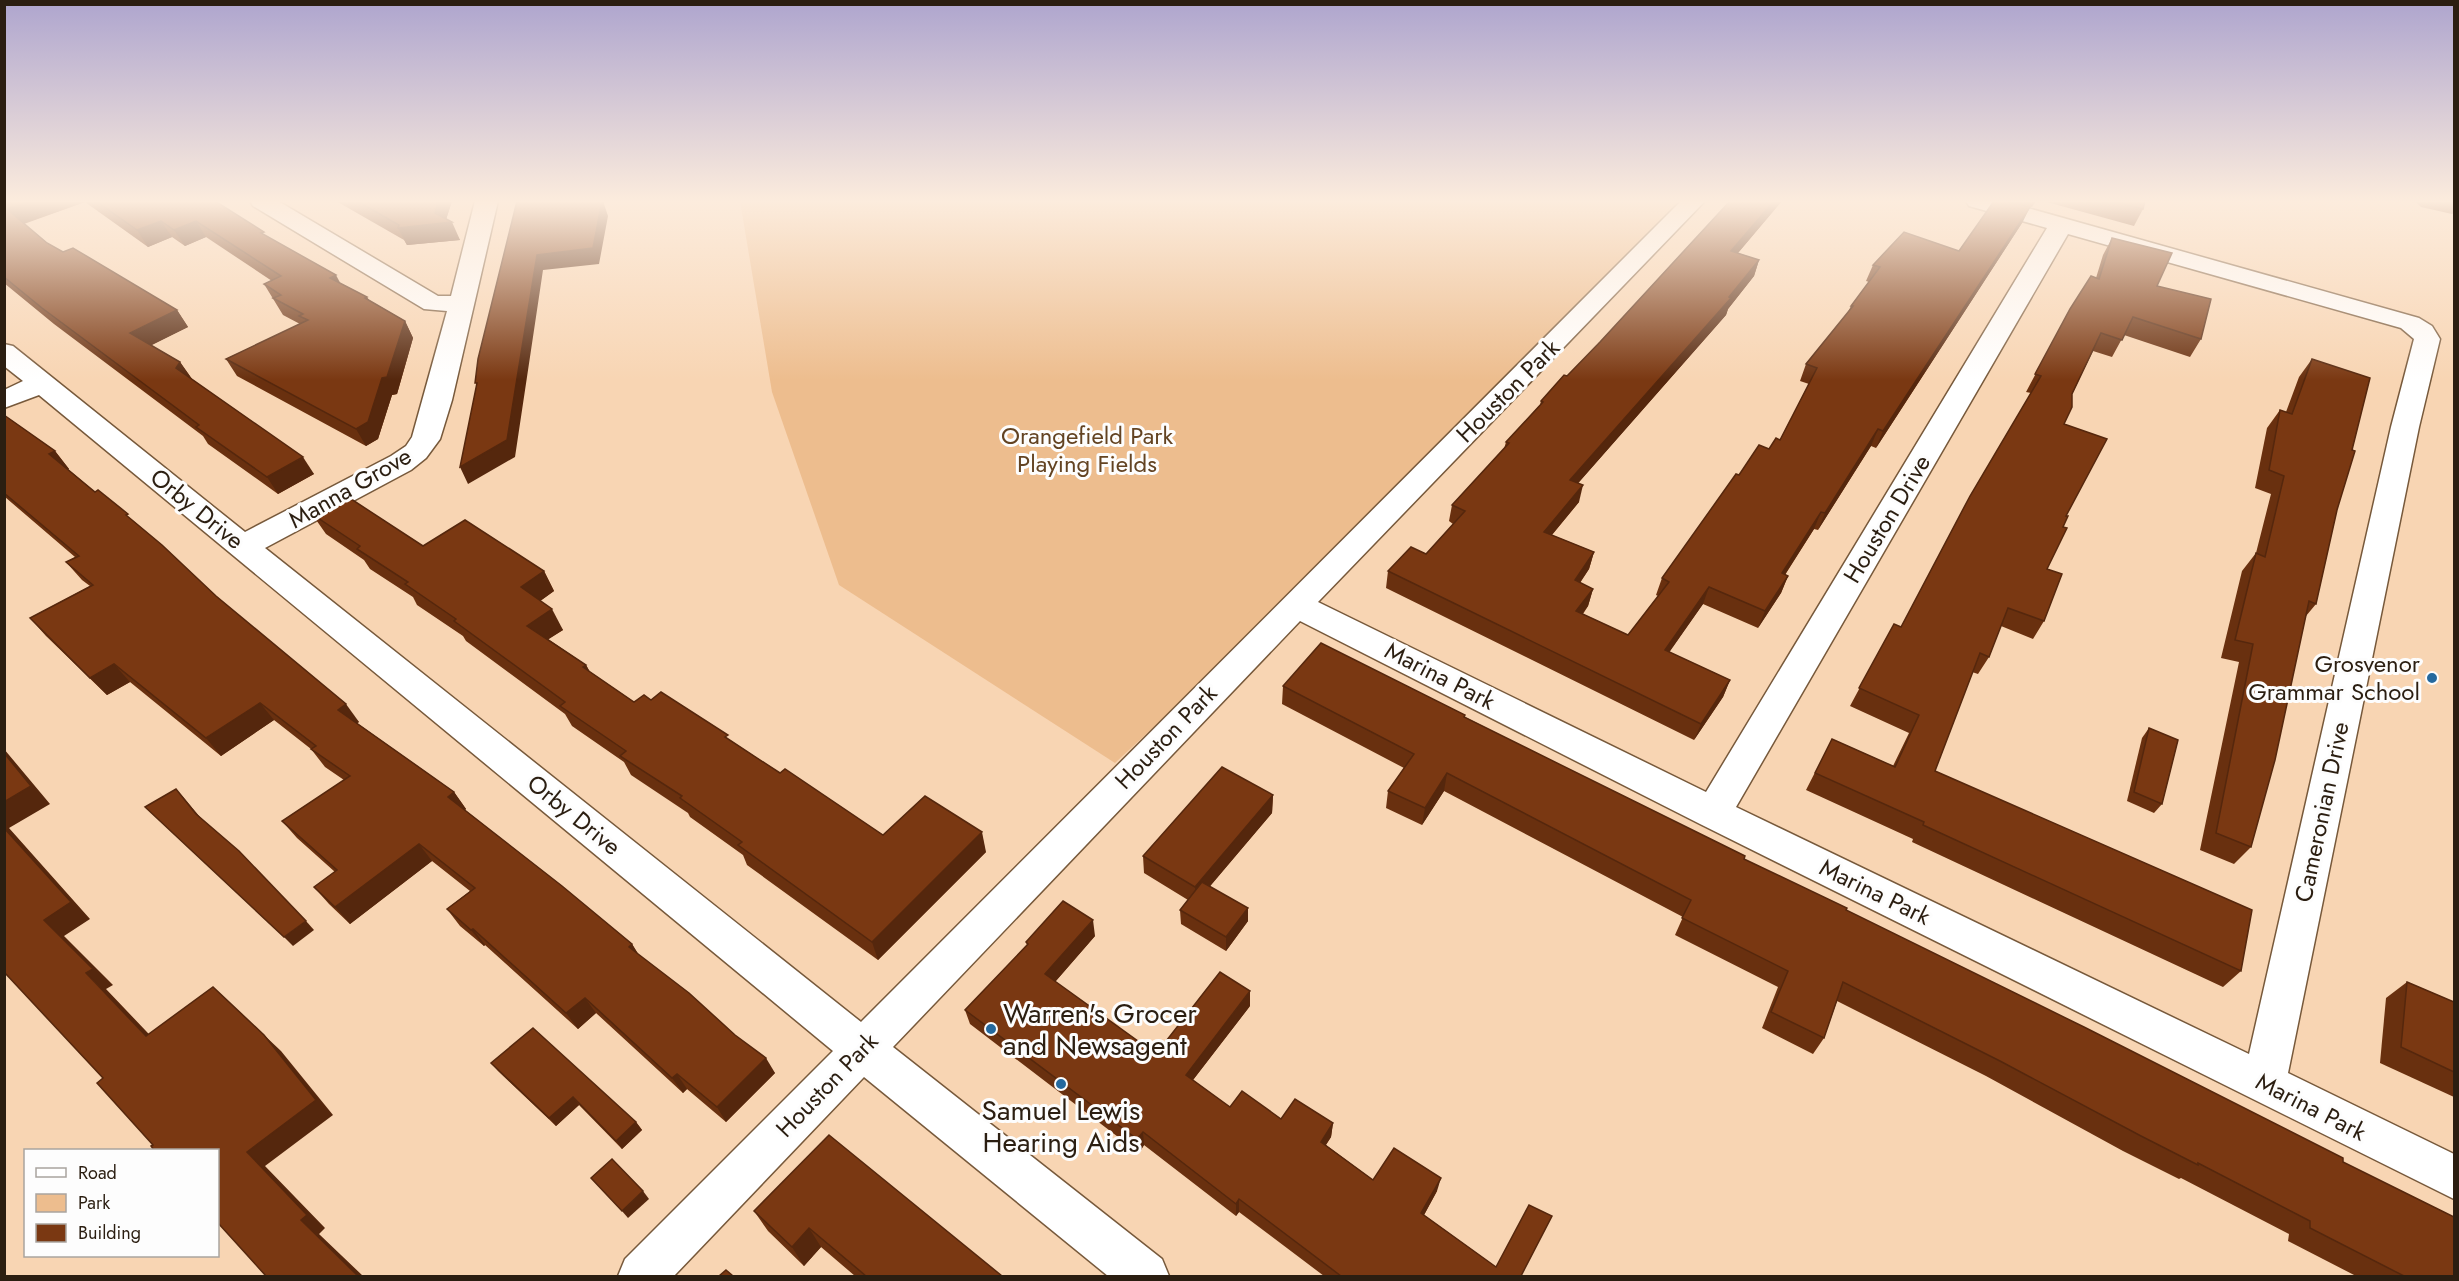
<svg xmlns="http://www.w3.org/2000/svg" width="2459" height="1281" font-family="Jost,sans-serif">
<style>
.green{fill:#edbd8e}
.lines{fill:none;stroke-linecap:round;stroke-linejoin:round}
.street-casing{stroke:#77593b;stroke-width:3}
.street{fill:#fff;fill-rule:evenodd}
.wall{fill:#69300f}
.shaded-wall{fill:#55270d}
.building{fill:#7a3812;stroke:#55270d;stroke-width:1.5}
.poi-dot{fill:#25699e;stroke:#fdfdfd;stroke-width:2}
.labels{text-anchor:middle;stroke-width:6;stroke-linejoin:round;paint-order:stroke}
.street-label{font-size:24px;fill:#2b1e11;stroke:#fdfdfd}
.park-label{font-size:24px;fill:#634322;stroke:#fdfdfd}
.poi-label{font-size:24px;fill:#2b1e11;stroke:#fdfdfd;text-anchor:end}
.near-poi-label{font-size:28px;fill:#2b1e11;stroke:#fdfdfd;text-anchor:start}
</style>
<rect width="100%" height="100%" fill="#f8d5b3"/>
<polygon class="green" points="740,201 1682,201 1243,644 1115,763 839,585 772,392"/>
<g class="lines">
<defs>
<path id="street" d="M250 201H278L438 296H451L475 201H498L452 400 440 439 426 458 411 470 265 548 861 1022 1681 201H1705L1318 602 1706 792 2047 228 1969 206 1966 201H2003L2419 318 2432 326 2440 339 2419 427 2288 1073 2454 1154V1199L1700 824 1300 621 893 1047 1162 1259 1169 1276H1108L864 1077 674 1276H618L625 1259 833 1051 39 395 4 408V390L23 381 4 366V344L13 346 245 532 391 456 406 446 412 437 447 311 424 309 253 206ZM2068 234 2401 328 2414 339 2391 427 2249 1054 1736 807Z"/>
</defs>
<use href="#street" class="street-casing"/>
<use href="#street" class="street"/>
</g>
<g class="wall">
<polygon points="4,201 215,201 267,237 340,283 367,297 369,300 405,321 413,338 397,394 392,395 378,439 366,446 237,376 226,359 300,324 283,315 264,284 272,281 206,237 185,246 172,237 148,247 85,202 24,224 47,243 63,252 177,310 188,327 151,345 180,362 192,379 314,474 278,494 208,444 203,436 54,324 4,283"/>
<polygon points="336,201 452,201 446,219 460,240 407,245 404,240"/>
<polygon points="1730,201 1782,201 1738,253 1759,260 1754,276 1728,309 1726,315 1578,483 1579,502 1552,535 1594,552 1589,569 1580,583 1593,589 1588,606 1583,614 1628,635 1658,596 1656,595 1662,578 1739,475 1780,440 1809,384 1800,381 1806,364 1848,312 1851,306 1869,282 1866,281 1873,265 1959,251 2030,207 2022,223 1876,448 1871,446 1818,530 1814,529 1785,575 1788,576 1781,593 1758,628 1703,604 1669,652 1730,680 1723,697 1694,740 1386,588 1388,571 1426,554 1453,524 1449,521 1452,505 1504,449 1506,442 1540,405 1541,401 1567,376 1600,342"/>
<polygon points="2008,201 2036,201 2032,207"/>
<polygon points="2043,201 2145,201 2143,209 2134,226"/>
<polygon points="2415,201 2454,201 2454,213 2452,214 2421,207"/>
<polygon points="2112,238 2157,286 2201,339 2190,357 2124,335 2112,357 2093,351 2072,394 2064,424 2066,516 2063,527 2047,569 2044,621 2033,639 2001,626 1989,657 1978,674 1972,672 1935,771 2241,971 2223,987 1912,842 1913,839 1806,790 1832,739 1893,766 1909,733 1850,706 1894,624 1901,627 2031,393 2026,392 2070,309 2096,278 2103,255"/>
<polygon points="2312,359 2337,510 2316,604 2306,616 2251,847 2234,864 2200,850 2239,662 2221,658 2242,571 2256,553 2271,494 2255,488 2267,428 2280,410 2286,412 2299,377"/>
<polygon points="4,415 55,451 69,469 68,469 95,492 136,523 216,596 359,722 357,723 454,792 466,809 465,810 632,944 638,954 775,1073 726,1122 687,1089 683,1093 596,1013 578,1029 485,945 484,946 460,926 447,909 470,891 432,861 350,924 329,904 314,887 335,872 297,838 282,821 344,780 325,767 311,749 274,720 221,756 130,682 107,695 46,636 30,618 90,586 82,580 66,562 75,557 5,497"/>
<polygon points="312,514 423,546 544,571 554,591 540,601 563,630 548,639 586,665 590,672 634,702 651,700 730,740 780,773 883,835 986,852 878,960 747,865 743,855 690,817 688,813 631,775 624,762 572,726 565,714 466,641 463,636 417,605 413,597 370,569 364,560 326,534"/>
<polygon points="1283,686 1465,715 1465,717 1744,859 2343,1162 2454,1276 2356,1276 2288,1241 2289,1234 2181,1178 2179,1179 2123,1151 1986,1076 1837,1001 1824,1038 1813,1054 1762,1028 1778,987 1675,935 1683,917 1444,791 1422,825 1386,808 1388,791 1404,768 1282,704"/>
<polygon points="2149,728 2162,804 2154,813 2127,801 2142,738"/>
<polygon points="1273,795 1272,813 1210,886 1248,921 1226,951 1181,924 1180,910 1188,900 1144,873 1143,856"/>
<polygon points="1095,936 1055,982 1156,1054 1250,1006 1193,1080 1230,1107 1281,1119 1333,1123 1331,1137 1326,1145 1373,1180 1437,1191 1424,1215 1496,1267 1522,1276 1324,1276 1239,1212 1236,1216 1144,1145 1139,1153 970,1024 965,1010 1027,945 1026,942"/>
<polygon points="2407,982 2454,1002 2454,1097 2380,1063 2386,998"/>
<polygon points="491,1063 636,1122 642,1130 622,1149 579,1105 556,1126 498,1071"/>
<polygon points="754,1211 1002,1276 855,1276 821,1247 804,1266 768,1231"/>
</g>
<g class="shaded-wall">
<polygon points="31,201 85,201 85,202 19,225 7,209"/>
<polygon points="438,201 452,201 445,223 452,222 460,240 407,245 398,228 435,213"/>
<polygon points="597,201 604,201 604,204 608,216 599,264 543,270 515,457 468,484 460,467 537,255"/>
<polygon points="1774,201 1782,201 1726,267 1731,251"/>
<polygon points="2030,207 2022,223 1876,448 1883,431"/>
<polygon points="161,221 172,237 148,247 137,230"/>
<polygon points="196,221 206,237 185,246 174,230"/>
<polygon points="1759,260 1754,276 1728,309 1726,315 1566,497 1570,480 1729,297"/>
<polygon points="336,275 345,292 330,278"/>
<polygon points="177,310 188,327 142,350 130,333"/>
<polygon points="405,321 413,338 397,394 392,395 378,439 366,446 356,429 382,378"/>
<polygon points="180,362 192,379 176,368"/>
<polygon points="1878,429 1871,446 1818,530 1825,513"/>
<polygon points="55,451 69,469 64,471 49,454"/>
<polygon points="303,457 314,474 278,494 267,477"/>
<polygon points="1583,485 1579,502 1540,549 1544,532"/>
<polygon points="1821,512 1814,529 1775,590 1782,573"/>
<polygon points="1594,552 1589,569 1570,597 1575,580"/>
<polygon points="544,571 554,591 532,607 521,587"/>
<polygon points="1788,576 1781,593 1758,628 1765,611"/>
<polygon points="1709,587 1703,604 1659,667 1665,650"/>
<polygon points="1593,589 1588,606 1572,627 1576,611"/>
<polygon points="552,609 563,630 538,646 527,626"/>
<polygon points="114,664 130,682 107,695 90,678"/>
<polygon points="586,665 597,685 583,667"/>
<polygon points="1730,680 1723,697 1694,740 1701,724"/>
<polygon points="260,703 274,720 221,756 206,738"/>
<polygon points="346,704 359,722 351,727 338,710"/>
<polygon points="4,749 50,804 9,828 90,919 64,936 113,985 106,989 166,1052 146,1036 86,973 44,920 4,828"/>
<polygon points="1447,773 1444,791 1422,825 1425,808"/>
<polygon points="176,789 184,798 205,823 196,814"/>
<polygon points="454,792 466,809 460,814 448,797"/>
<polygon points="1273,795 1272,813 1195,904 1195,887"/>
<polygon points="982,832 986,852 878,960 872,942"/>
<polygon points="419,844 432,861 350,924 335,907"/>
<polygon points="1248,908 1248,921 1226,951 1226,937"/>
<polygon points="1093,920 1095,936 1048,990 1045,974"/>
<polygon points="306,921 314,930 293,946 284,937"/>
<polygon points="473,929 485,945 484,946 471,930"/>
<polygon points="632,944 642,960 629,947"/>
<polygon points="213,987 281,1051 333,1115 265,1166 325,1228 319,1234 363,1276 358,1276 301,1220 247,1152"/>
<polygon points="1250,991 1250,1006 1186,1089 1186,1075"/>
<polygon points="585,998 596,1013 578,1029 566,1013"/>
<polygon points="766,1058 775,1073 726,1122 717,1107"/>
<polygon points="677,1074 687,1089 683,1093 672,1078"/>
<polygon points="573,1097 579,1105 556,1126 549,1118"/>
<polygon points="636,1122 642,1130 622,1149 616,1141"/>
<polygon points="1333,1123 1331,1137 1319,1155 1321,1142"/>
<polygon points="1143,1132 1144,1145 1139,1153 1137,1139"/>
<polygon points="1441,1178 1437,1191 1418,1226 1421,1213"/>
<polygon points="643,1191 649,1199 628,1218 622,1211"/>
<polygon points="1239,1199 1239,1212 1236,1216 1236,1204"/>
<polygon points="809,1228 821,1247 804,1266 792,1247"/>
</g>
<g class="building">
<polygon points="4,201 31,201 7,209 47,243 63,252 73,248 177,310 130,333 180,362 176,368 303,457 267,477 196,427 199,425 42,308 4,277"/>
<polygon points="96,201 215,201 264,232 261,233 336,275 330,278 367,297 365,298 405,321 387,377 382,378 368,422 356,429 226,359 308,320 299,316 303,314 273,298 281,295 264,284 281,276 196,221 174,230 161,221 137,230"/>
<polygon points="357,201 438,201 435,213 452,222 398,228 399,225"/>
<polygon points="517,201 602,201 593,248 537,255 507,440 460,467 477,383 475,383 478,359"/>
<polygon points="1730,201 1774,201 1731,251 1759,260 1729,297 1731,298 1570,480 1583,485 1544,532 1594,552 1575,580 1593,589 1576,611 1628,635 1669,582 1662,578 1736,474 1739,475 1759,445 1769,449 1776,438 1780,440 1817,368 1806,364 1853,306 1851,306 1880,267 1873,265 1904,232 1959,251 1994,201 2007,201 2030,207 1883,431 1878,429 1825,513 1821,512 1782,573 1788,576 1765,611 1709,587 1665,650 1730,680 1701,724 1388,571 1411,547 1426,554 1465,511 1452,505 1509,443 1506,442 1543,402 1541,401 1564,375 1567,376 1600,342"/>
<polygon points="2112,201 2145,201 2143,209"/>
<polygon points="2112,238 2172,253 2157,286 2211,299 2201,339 2133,317 2122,340 2101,333 2072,394 2072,407 2064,424 2107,439 2066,516 2068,516 2063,527 2067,528 2047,569 2062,574 2044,621 2008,608 1989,657 1980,653 1935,771 2252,910 2241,971 1923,825 1924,822 1815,773 1832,739 1895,767 1919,715 1859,688 1894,624 1901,627 1970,496 2041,376 2035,374 2070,309 2091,276 2099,279"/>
<polygon points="2312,359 2370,378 2352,450 2355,451 2337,510 2316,604 2309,601 2275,760 2251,847 2216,833 2253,644 2235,640 2256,553 2265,557 2284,476 2269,470 2280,410 2292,414"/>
<polygon points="4,415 55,451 49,454 95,492 98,490 128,514 126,515 162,545 216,596 346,704 338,710 454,792 448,797 562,886 632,944 629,947 689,993 735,1035 766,1058 717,1107 677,1074 672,1078 585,998 566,1013 473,929 471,930 447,909 475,888 419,844 335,907 314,887 337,870 282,821 350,776 311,749 316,746 260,703 206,738 114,664 90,678 30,618 93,585 66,562 79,556 4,493"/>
<polygon points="345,495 423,546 465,520 544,571 521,587 552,609 527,626 586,665 583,667 634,702 644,695 651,700 661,692 728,735 725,737 780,773 785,769 883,835 925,796 982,832 872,942 738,845 742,842 680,798 682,796 620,756 626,751 560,706 565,702 454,621 456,619 405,584 408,582 357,549 360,546 312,514"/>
<polygon points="1321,643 1465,715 1464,717 1745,856 1744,859 1847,908 1846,910 2084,1027 2343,1158 2343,1162 2454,1217 2454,1276 2404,1276 2310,1228 2310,1221 2198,1163 2198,1165 2141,1136 2000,1061 1843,982 1824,1038 1771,1012 1788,971 1682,918 1691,900 1447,773 1425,808 1388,791 1414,754 1283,686"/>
<polygon points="2149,728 2178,740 2162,804 2134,792"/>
<polygon points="4,753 31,786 4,802"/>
<polygon points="1222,767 1273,795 1195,887 1143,856"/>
<polygon points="176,789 196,814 239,851 306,921 284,937 145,807"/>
<polygon points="4,828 71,902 44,920 93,969 86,973 146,1036 213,987 264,1035 316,1100 247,1152 307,1215 301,1220 358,1276 266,1276 218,1223 218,1150 154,1150 151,1146 153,1145 97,1083 103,1078 4,972"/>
<polygon points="1202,882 1248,908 1226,937 1180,910"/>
<polygon points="1063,901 1093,920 1045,974 1156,1054 1220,972 1250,991 1186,1075 1230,1107 1242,1091 1281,1119 1295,1099 1333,1123 1321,1142 1373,1180 1394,1148 1441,1178 1421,1213 1496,1267 1529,1205 1552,1216 1521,1276 1341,1276 1239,1199 1236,1204 1143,1132 1137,1139 965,1010 1028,944 1026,942"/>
<polygon points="2407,982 2454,1002 2454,1072 2401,1047"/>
<polygon points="533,1028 636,1122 616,1141 573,1097 549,1118 491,1063"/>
<polygon points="829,1135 1002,1276 866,1276 809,1228 792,1247 754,1211"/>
<polygon points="612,1159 643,1191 622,1211 591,1178"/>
<polygon points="726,1270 733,1276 719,1276"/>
</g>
<linearGradient id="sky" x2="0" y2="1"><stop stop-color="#aea5ce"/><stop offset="0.53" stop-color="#fcecdd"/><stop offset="1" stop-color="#fcecdd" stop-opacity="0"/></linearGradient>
<rect width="2459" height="380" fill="url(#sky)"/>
<g class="poi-dot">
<circle cx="2432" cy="678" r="6"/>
<circle cx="991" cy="1029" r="6"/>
<circle cx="1061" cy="1084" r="6"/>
</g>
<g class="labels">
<g class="street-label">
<text transform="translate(1508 391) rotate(-45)" y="8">Houston Park</text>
<text transform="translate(350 488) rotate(-30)" y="8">Manna Grove</text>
<text transform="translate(197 509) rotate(39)" y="8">Orby Drive</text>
<text transform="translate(1887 519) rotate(-59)" y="8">Houston Drive</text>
<text transform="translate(1440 676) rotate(27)" y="8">Marina Park</text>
<text transform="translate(1166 737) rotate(-46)" y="8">Houston Park</text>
<text transform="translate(2322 812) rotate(-78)" y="8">Cameronian Drive</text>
<text transform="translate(574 815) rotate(39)" y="8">Orby Drive</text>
<text transform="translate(1875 892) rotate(26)" y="8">Marina Park</text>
<text transform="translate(827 1085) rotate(-46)" y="8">Houston Park</text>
<text transform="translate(2311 1107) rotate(27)" y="8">Marina Park</text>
</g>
<g class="park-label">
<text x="1087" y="444">Orangefield Park<tspan x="1087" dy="28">Playing Fields</tspan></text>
</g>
<g class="poi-label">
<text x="2420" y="672">Grosvenor<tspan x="2420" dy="28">Grammar School</tspan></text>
</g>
<g class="near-poi-label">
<text x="1003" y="1023">Warren's Grocer<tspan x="1003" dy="32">and Newsagent</tspan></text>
<text x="1061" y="1120" text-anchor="middle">Samuel Lewis<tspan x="1061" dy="32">Hearing Aids</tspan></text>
</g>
</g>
<rect width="2459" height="1281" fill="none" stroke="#2b1e11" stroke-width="12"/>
<rect x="24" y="1149" width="195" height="108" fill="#fdfdfd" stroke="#a9a49f" stroke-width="1.5"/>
<rect x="36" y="1168" width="30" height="9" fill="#ffffff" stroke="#a9a49f" stroke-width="1.5"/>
<text x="78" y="1179" font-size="18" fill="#2b1e11">Road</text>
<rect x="36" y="1194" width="30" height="18" fill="#edbd8e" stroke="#a9a49f" stroke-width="1.5"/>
<text x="78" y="1209" font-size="18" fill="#2b1e11">Park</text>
<rect x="36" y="1224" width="30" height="18" fill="#7a3812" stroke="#a9a49f" stroke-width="1.5"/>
<text x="78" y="1239" font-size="18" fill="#2b1e11">Building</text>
</svg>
